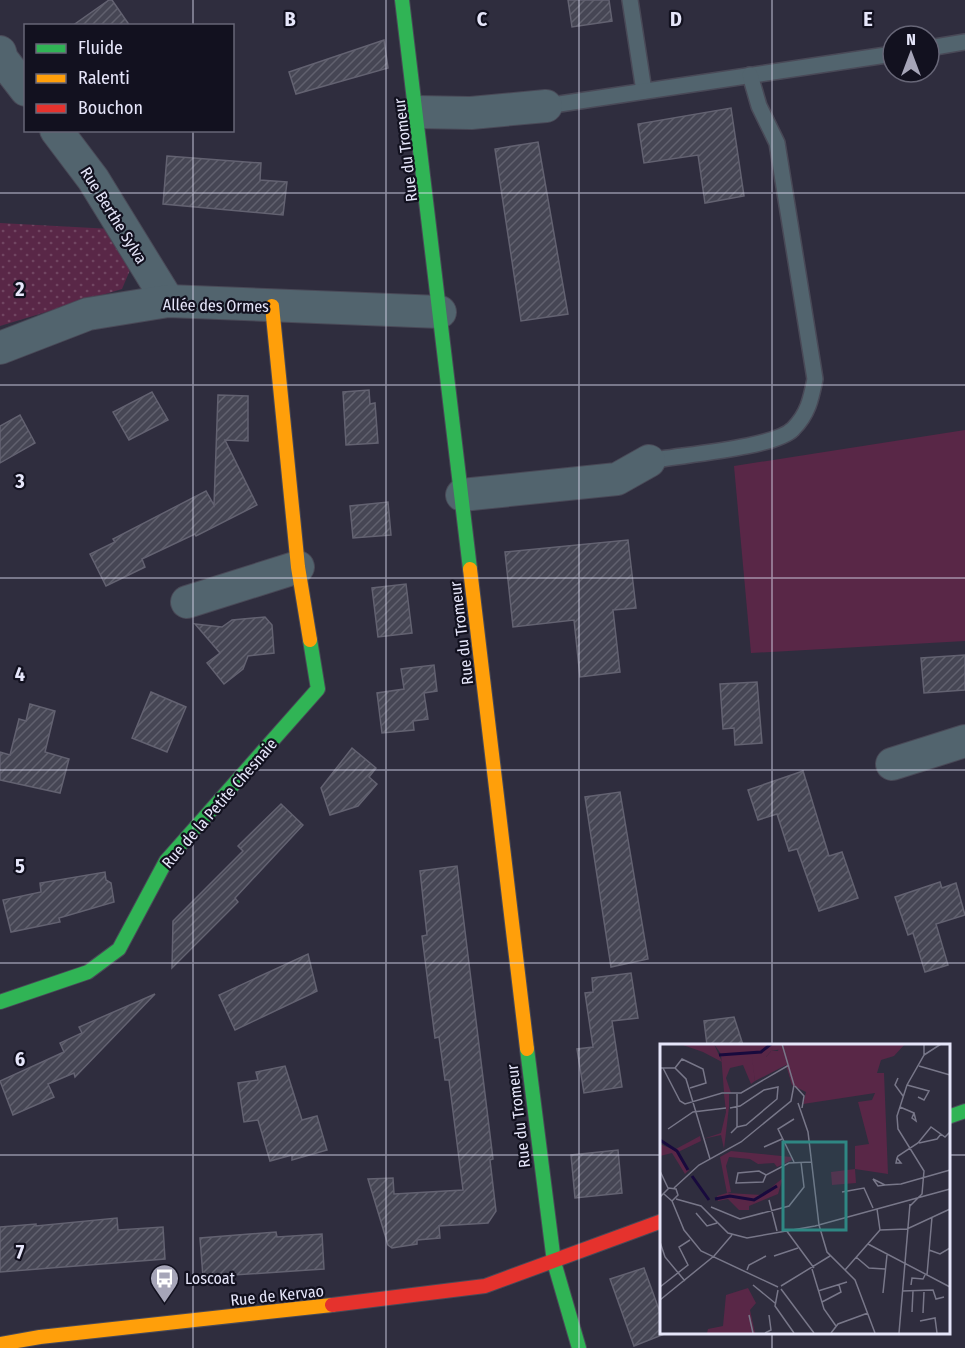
<svg xmlns="http://www.w3.org/2000/svg" width="965" height="1348" font-family="'Fira Sans Condensed',sans-serif">
<style>
.grass{fill:url(#grass-dots)}
.garden{fill:#592747}
.building{fill:url(#building-hatch);stroke:#636271;stroke-width:1.5}
.lines{fill:none;stroke-linecap:round;stroke-linejoin:round}
.lane-casing{stroke:#494957;stroke-width:18}
.street-casing{stroke:#494957;stroke-width:34}
.fast-casing{stroke:#494957;stroke-width:16}
.slow-casing{stroke:#494957;stroke-width:16}
.jam-casing{stroke:#494957;stroke-width:16}
.lane{stroke:#52646e;stroke-width:15}
.street{stroke:#52646e;stroke-width:32}
.fast{stroke:#30b455;stroke-width:14}
.slow{stroke:#ff9f0a;stroke-width:14}
.jam{stroke:#e5322d;stroke-width:14}
.grid{fill:none;stroke:#e6e6fa;stroke-width:1.5;stroke-opacity:0.55}
.labels{text-anchor:middle;stroke-width:4.5;stroke-linejoin:round;paint-order:stroke}
.street-label{font-size:16px;fill:#e6e6fa;stroke:#12111f}
.poi-label{font-size:16px;fill:#e6e6fa;stroke:#12111f;text-anchor:start}
.inset-river{fill:none;stroke:#180a3d;stroke-width:3}
.inset-road{fill:none;stroke:#787789;stroke-width:1.5}
.view{fill:#2f8783;fill-opacity:0.15;stroke:#2f8783;stroke-width:3}
.inset-edge{fill:none;stroke:#e6e6fa;stroke-width:3}
.grid-label{font-size:20px;text-anchor:middle;font-weight:bold;fill:#e6e6fa;stroke:#12111f;stroke-width:4.5;stroke-linejoin:round;paint-order:stroke}
</style>
<defs>
<pattern id="grass-dots" width="8" height="8" patternUnits="userSpaceOnUse" patternTransform="scale(1.5)"><rect width="8" height="8" fill="#592747"/><path d="M2 2h.1M6 6h.1" fill="none" stroke="#714662" stroke-width="1.8" stroke-linecap="round"/></pattern>
<pattern id="building-hatch" width="6" height="6" patternUnits="userSpaceOnUse" patternTransform="scale(1.5)"><rect width="6" height="6" fill="#464654"/><path d="M-1 1l2-2M0 6l6-6M5 7l2-2" fill="none" stroke="#61616e"/></pattern>
</defs>
<rect width="100%" height="100%" fill="#2f2d3e"/>
<polygon class="grass" points="0,223 112,229 130,270 122,289 0,326"/>
<polygon class="garden" points="965,430 965,641 751,653 734,466"/>
<g class="building">
<polygon points="109,0 112,0 130,26 72,26"/>
<polygon points="568,0 609,0 612,21 572,27"/>
<polygon points="384,40 388,68 296,94 289,72"/>
<polygon points="731,108 744,196 705,203 698,155 644,163 638,124"/>
<polygon points="538,142 568,314 521,321 495,149"/>
<polygon points="167,156 261,163 260,180 287,182 283,215 163,204"/>
<polygon points="369,390 370,404 375,403 378,443 346,445 343,392"/>
<polygon points="152,392 168,420 129,440 113,412"/>
<polygon points="218,395 248,396 248,441 225,440 257,505 196,536 195,534 142,559 145,567 106,586 90,554 115,542 113,539 206,491 214,505"/>
<polygon points="20,415 35,443 0,463 0,426"/>
<polygon points="388,502 391,535 353,538 350,506"/>
<polygon points="628,540 636,608 613,610 620,672 580,677 574,620 513,627 505,552"/>
<polygon points="406,584 412,633 378,637 372,588"/>
<polygon points="265,617 272,625 274,653 248,656 243,669 224,684 207,663 220,653 195,624 222,627 232,620"/>
<polygon points="965,655 965,690 924,693 921,658"/>
<polygon points="434,665 437,691 424,693 428,719 413,721 414,730 382,733 377,693 404,689 401,669"/>
<polygon points="757,682 762,743 735,745 734,728 723,729 720,684"/>
<polygon points="151,692 186,707 167,752 132,738"/>
<polygon points="30,704 55,711 45,752 69,759 60,793 0,780 0,752 10,755 19,719 26,721"/>
<polygon points="352,748 376,768 369,777 377,784 358,806 330,815 321,788"/>
<polygon points="803,771 829,856 842,852 858,898 819,911 797,849 789,851 777,814 758,820 748,790"/>
<polygon points="620,792 648,959 611,967 585,797"/>
<polygon points="281,804 303,825 235,898 238,902 172,968 173,921 243,851 238,846"/>
<polygon points="457,866 493,1159 490,1160 496,1211 488,1223 439,1226 440,1238 417,1240 417,1244 392,1248 388,1245 368,1179 393,1178 394,1194 463,1190 449,1080 445,1080 439,1037 435,1038 422,936 427,935 420,871"/>
<polygon points="105,872 106,880 111,883 114,902 59,918 60,922 11,932 3,900 41,892 40,883"/>
<polygon points="940,882 942,888 956,883 965,915 936,924 948,965 925,972 913,933 908,935 895,897"/>
<polygon points="308,954 317,991 235,1030 219,995"/>
<polygon points="631,973 638,1018 612,1021 622,1087 584,1093 577,1049 593,1047 585,993 593,992 592,978"/>
<polygon points="155,994 75,1077 74,1073 48,1084 54,1097 13,1115 0,1081 64,1052 60,1043 82,1033 79,1027"/>
<polygon points="734,1017 743,1045 707,1045 704,1021"/>
<polygon points="285,1066 302,1120 317,1116 327,1150 292,1160 292,1155 270,1161 258,1120 244,1122 238,1083 258,1080 256,1072"/>
<polygon points="618,1150 622,1193 575,1198 571,1155"/>
<polygon points="117,1218 118,1230 163,1227 165,1259 0,1272 0,1227 36,1224 36,1226"/>
<polygon points="276,1232 277,1237 322,1234 324,1269 203,1277 200,1238"/>
<polygon points="644,1268 662,1318 662,1332 667,1333 634,1346 610,1279"/>
</g>
<g class="lines">
<defs>
<g id="lane">
<polyline points="630,0 644,91"/>
<polyline points="929,48 965,42"/>
<polyline points="546,106 893,54"/>
<path d="M649 461C679 455 775 448 793 429 808 414 811 399 815 379L777 143 759 106 750 75"/>
</g>
<g id="street">
<polyline points="0,52 2,59 26,90"/>
<polyline points="417,112 471,113 546,106"/>
<polyline points="56,130 93,179 168,301"/>
<polyline points="0,348 88,314 168,301 440,312"/>
<polyline points="462,495 617,479 649,461"/>
<polyline points="187,602 298,567"/>
<polyline points="892,764 965,741"/>
</g>
<g id="fast">
<polyline points="402,0 470,569"/>
<polyline points="0,1002 88,972 119,949 166,861 318,689 310,640"/>
<polyline points="527,1049 554,1262 579,1348"/>
<polyline points="948,1117 965,1111"/>
</g>
<g id="slow">
<polyline points="272,306 298,567 310,640"/>
<polyline points="470,569 527,1049"/>
<polyline points="0,1344 40,1337 332,1305"/>
</g>
<polyline id="jam" points="332,1305 485,1286 662,1221"/>
</defs>
<use href="#lane" class="lane-casing"/>
<use href="#street" class="street-casing"/>
<use href="#fast" class="fast-casing"/>
<use href="#slow" class="slow-casing"/>
<use href="#jam" class="jam-casing"/>
<use href="#lane" class="lane"/>
<use href="#street" class="street"/>
<use href="#fast" class="fast"/>
<use href="#slow" class="slow"/>
<use href="#jam" class="jam"/>
</g>
<path class="grid" d="M193 0V26M386 0V1348M579 0V1348M772 0V1045M193 130V1348M0 193H965M0 385H965M0 578H965M0 770H965M0 963H965M0 1155H662M948 1155H965M772 1332V1348"/>
<defs>
<symbol id="bus-pin" viewBox="-11 -11 22 30"><path d="M0 17L-7.5 6A9.5 9.5 0 1 1 7.5 6Z" fill="#a6a5b8" stroke="#12111f"/><path d="M-5-6H5V4H4V6H2V4H-2V6H-4V4H-5ZM-3.5-4V0h7V-4ZM-3.5 1.2v1.5H-2V1.2ZM2 1.2v1.5H3.5V1.2Z" fill="#fff"/></symbol>
</defs>
<g fill-rule="evenodd">
<use href="#bus-pin" x="148" y="1262" width="33" height="45"/>
</g>
<g class="labels">
<g class="street-label">
<text transform="translate(405 150) rotate(-97)" y="6">Rue du Tromeur</text>
<text transform="translate(114 215) rotate(58)" y="6">Rue Berthe Sylva</text>
<text transform="translate(216 305) rotate(1)" y="6">Allée des Ormes</text>
<text transform="translate(461 633) rotate(-97)" y="6">Rue du Tromeur</text>
<text transform="translate(219 803) rotate(-49)" y="6">Rue de la Petite Chesnaie</text>
<text transform="translate(518 1116) rotate(-97)" y="6">Rue du Tromeur</text>
<text transform="translate(277 1295) rotate(-6)" y="6">Rue de Kervao</text>
</g>
<g class="poi-label">
<text x="185" y="1284">Loscoat</text>
</g>
</g>
<g transform="translate(660 1044)">
<rect width="290" height="290" fill="#2f2d3e"/>
<path d="M20 0H54L62 18 43 8ZM120 0H245L234 12 221 16 217 29H224L228 130 195 125V102L209 100 198 58 212 56 215 49 143 60 146 48 132 41 126 21 95 37 91 13H106L111 7H118ZM64 50H69V63L64 105 61 91 43 95 61 89 66 68ZM40 92 41 97 18 108 29 126 25 130 12 109 0 112V100L14 106ZM71 107 131 113 132 116 117 123 114 119 98 120 90 115 69 113 66 122 71 148 67 149 60 113Z" fill="#592747"/>
<path d="M54 0H120L122 5 111 7 106 13H92L95 37 91 40 83 21 70 24 66 34 71 49 64 48 61 10ZM123 134 118 150 89 162V166H79L68 155 58 157 57 152 67 149 102 151Z" fill="#592747"/>
<path d="M195 125 196 139 172 141 171 128ZM88 244 96 259 90 266 95 289H47L48 285 63 282 66 251Z" fill="#592747"/>
<path class="inset-river" d="M59 11 101 8 111 0M0 96 17 107 28 126M32 132 49 156M55 155 70 152 94 156 117 142"/>
<path class="inset-road" d="M264 11 281 0M259 22 290 31M1 24H15L26 35 50 115M3 24 20 57 25 60 62 49H81L129 21M15 24 22 15 43 25 46 39 30 44M238 34 235 41 243 52M247 41 269 47 264 56 258 53M135 42 144 52 142 64M138 59 148 88 159 181 167 208 195 236 215 289M240 63 254 69 252 74 256 77 254 69M70 64 80 62 104 46 118 43 117 55 86 81 77 83M134 75 118 85 134 118M8 85 33 68 66 64M71 89 77 83V50M259 99 277 95 281 90M104 103 122 95M237 114 241 119H236L237 114 238 112 258 99 271 83 285 93 290 88M0 127 8 144M106 131 99 127 78 129 76 139 103 138 106 131 129 119 151 118M225 141 218 142 213 135 225 141 241 140 290 126M14 144 39 121 81 98 131 57 134 41 122 0M182 148 204 144 213 164M0 153 9 144 16 145 18 151 12 157 4 150M16 155 41 162 68 189 87 194 155 182 290 145M109 156 117 187M12 157 24 186 41 207 118 243M250 162 262 150 264 127 238 85 237 72 247 41 264 11V0M51 163 80 175 129 162 144 143 141 118M36 169 47 182 57 179M126 186 154 224M220 186 247 185 290 165M0 198 5 213 25 237M208 200 290 243M269 206 280 210 290 204M114 212 138 204M196 213 209 224 225 225M152 225 164 265 176 282M87 226 89 221 106 212M185 226 220 186 217 165M267 231 272 173M93 241 115 259M251 241 252 234 263 235 265 231M121 242 170 212M0 243 28 221 19 203 30 196M121 245 154 289M118 246 115 262 134 289M158 247 187 238M242 247 273 246 276 255 284 253M223 249 227 211M0 256 54 212 72 191M162 258 181 248 179 241M252 268 253 247M263 269 264 248M89 271 93 289M260 277 275 274 277 289M105 289 111 286 109 271M171 289 178 280 208 269M239 289 250 160"/>
<path class="view" d="M123 98H186V186H123Z"/>
<rect width="290" height="290" class="inset-edge"/>
</g>
<g class="grid-label">
<text x="290" y="26">B</text>
<text x="482" y="26">C</text>
<text x="676" y="26">D</text>
<text x="868" y="26">E</text>
<text x="20" y="296">2</text>
<text x="20" y="488">3</text>
<text x="20" y="681">4</text>
<text x="20" y="873">5</text>
<text x="20" y="1066">6</text>
<text x="20" y="1259">7</text>
</g>
<rect x="24" y="24" width="210" height="108" fill="#12111f" stroke="#676677" stroke-width="1.5"/>
<rect x="36" y="44" width="30" height="9" fill="#30b455" stroke="#676677" stroke-width="1.5"/>
<text x="78" y="54" font-size="18" fill="#e6e6fa">Fluide</text>
<rect x="36" y="74" width="30" height="9" fill="#ff9f0a" stroke="#676677" stroke-width="1.5"/>
<text x="78" y="84" font-size="18" fill="#e6e6fa">Ralenti</text>
<rect x="36" y="104" width="30" height="9" fill="#e5322d" stroke="#676677" stroke-width="1.5"/>
<text x="78" y="114" font-size="18" fill="#e6e6fa">Bouchon</text>
<g transform="translate(911 54)"><circle r="28" fill="#12111f" stroke="#676677" stroke-width="1.5"/>
<path d="M0-4.5L10 22L0 15L-10 22Z" fill="#a6a5b8"/>
<text y="-9" font-size="16" font-weight="bold" text-anchor="middle" fill="#e6e6fa">N</text>
</g>
</svg>
